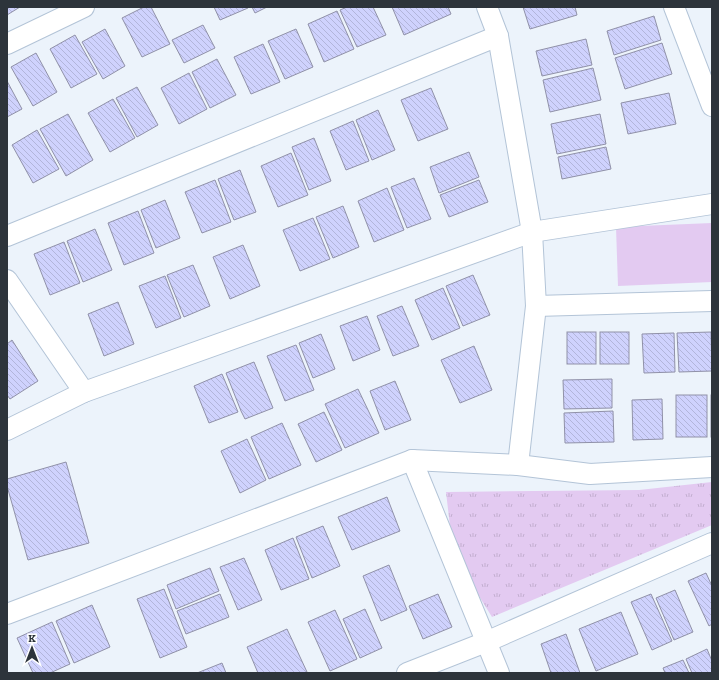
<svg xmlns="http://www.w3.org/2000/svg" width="719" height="680" font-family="'Zilla Slab',serif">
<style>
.grass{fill:url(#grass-tufts)}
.green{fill:#e3caf1}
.building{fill:url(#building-back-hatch);stroke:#9091a8}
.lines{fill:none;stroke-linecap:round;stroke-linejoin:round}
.street-casing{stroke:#b3c4d7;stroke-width:22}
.street{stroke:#fff;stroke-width:20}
</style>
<defs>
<pattern id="grass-tufts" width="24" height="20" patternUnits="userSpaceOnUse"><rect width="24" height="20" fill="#e3caf1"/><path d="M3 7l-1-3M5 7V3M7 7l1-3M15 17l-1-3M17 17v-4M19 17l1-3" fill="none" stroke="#c3aed0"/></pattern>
<pattern id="building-back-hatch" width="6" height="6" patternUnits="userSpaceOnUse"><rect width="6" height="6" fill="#cfd2fd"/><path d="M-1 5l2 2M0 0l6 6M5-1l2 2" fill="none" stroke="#b2b5da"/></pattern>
</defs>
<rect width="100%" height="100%" fill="#ecf3fb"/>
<polygon class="grass" points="712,482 712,525 492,617 464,572 450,526 446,492 639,490"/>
<polygon class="green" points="712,223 712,282 618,286 616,227"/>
<g class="building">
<polygon points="7,7 20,7 7,15"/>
<polygon points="144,7 151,7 170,44 142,57 122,18"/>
<polygon points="214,7 248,7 248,8 220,20"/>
<polygon points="252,7 267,7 255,13"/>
<polygon points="347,7 373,7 386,35 357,47 340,10"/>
<polygon points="392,7 448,7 451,14 404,35"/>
<polygon points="523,7 575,7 577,15 530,29"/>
<polygon points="337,11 354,49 324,62 308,24"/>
<polygon points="654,16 661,40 614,55 607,31"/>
<polygon points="203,25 215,48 184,63 172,40"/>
<polygon points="105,29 125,66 103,79 82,42"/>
<polygon points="296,29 313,67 285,79 268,41"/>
<polygon points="75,35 97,74 71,88 50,49"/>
<polygon points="586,39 592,65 542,76 536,51"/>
<polygon points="662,43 672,74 625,89 615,58"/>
<polygon points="263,44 280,82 251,94 234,57"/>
<polygon points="36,53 57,92 33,106 11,67"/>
<polygon points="217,59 236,95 210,108 192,72"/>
<polygon points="593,68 601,100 550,112 543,80"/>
<polygon points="189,73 207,109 179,124 161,88"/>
<polygon points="7,81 22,109 7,117"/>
<polygon points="137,87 158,125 137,137 116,98"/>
<polygon points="431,88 448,129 418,141 401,100"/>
<polygon points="669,93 676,124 628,134 621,103"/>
<polygon points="113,99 135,138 110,152 88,113"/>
<polygon points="378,110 395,150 372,160 356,120"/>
<polygon points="68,114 93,160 66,176 40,129"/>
<polygon points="600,114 606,144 557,154 551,124"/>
<polygon points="353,121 369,161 346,170 330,131"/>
<polygon points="37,130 59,169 33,183 12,145"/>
<polygon points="314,138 331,181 309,190 292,147"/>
<polygon points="606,147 611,169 562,179 558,157"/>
<polygon points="469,152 479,177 439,193 430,167"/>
<polygon points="291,153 308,195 278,207 261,166"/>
<polygon points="240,170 256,212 234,220 218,179"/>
<polygon points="414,178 431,219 407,228 391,187"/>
<polygon points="215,180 231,222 202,233 185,192"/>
<polygon points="479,180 488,202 449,217 440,195"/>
<polygon points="387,188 404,230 374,242 358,201"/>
<polygon points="165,200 180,238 156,248 141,210"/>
<polygon points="343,206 359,247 333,258 316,217"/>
<polygon points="138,211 154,253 124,265 108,223"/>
<polygon points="313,218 330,259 300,271 283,230"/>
<polygon points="95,229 112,270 83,282 67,241"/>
<polygon points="64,242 80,283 50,295 34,254"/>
<polygon points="243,245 260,286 230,299 213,257"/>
<polygon points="193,265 210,306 184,317 167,275"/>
<polygon points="473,275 490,315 463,326 446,286"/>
<polygon points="165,276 181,318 156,328 139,286"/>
<polygon points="443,288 460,328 432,340 415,300"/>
<polygon points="118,302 134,344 104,356 88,314"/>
<polygon points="402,306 419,346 393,356 377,316"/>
<polygon points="367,316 380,350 353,361 340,326"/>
<rect x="567" y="332" width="29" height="32"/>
<rect x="600" y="332" width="29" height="32"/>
<polygon points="711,332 712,371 679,372 677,333"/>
<polygon points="674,333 675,372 644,373 642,334"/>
<polygon points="321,334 335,369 313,378 299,343"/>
<polygon points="12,340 38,381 10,399 7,395 7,344"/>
<polygon points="296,345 314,390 285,401 267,356"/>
<polygon points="474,346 492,390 460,403 441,360"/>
<polygon points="254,362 273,408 245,419 241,411 226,373"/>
<polygon points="222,374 238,412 209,423 194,386"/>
<polygon points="612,379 612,408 564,409 563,380"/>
<polygon points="395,381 411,420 385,430 370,391"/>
<polygon points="358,389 379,433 345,448 325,404"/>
<rect x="676" y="395" width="31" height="42"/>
<rect x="711" y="395" width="1" height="42"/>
<polygon points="662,399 663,439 633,440 632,400"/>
<polygon points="613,411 614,442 565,443 564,413"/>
<polygon points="324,412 342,450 316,462 298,424"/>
<polygon points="282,423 301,465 269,479 251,437"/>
<polygon points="247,439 266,480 240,493 221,451"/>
<polygon points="66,462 89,543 28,560 7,486 7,479"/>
<polygon points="387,497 400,531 352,550 338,517"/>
<polygon points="323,526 340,566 312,578 296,537"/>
<polygon points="293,538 309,579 281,590 265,550"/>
<polygon points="244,558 262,600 238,610 220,567"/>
<polygon points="389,565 407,610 381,621 363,576"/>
<polygon points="210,568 219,591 176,609 167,585"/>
<polygon points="706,573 712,586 712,624 709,626 688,581"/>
<polygon points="164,589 187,647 160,658 137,599"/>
<polygon points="675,590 693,632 674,640 656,598"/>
<polygon points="220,594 229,617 186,634 177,611"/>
<polygon points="438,594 452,627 423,639 409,606"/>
<polygon points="651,594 672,641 652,650 631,602"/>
<polygon points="92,605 110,647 74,663 56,621"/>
<polygon points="365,609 382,648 360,658 343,619"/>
<polygon points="335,610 357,659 330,671 308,622"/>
<polygon points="621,612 638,654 596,671 579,629"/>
<polygon points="52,622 70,664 50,673 33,673 17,638"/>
<polygon points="287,629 307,672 305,673 258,673 247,647"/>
<polygon points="566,634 580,673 551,673 541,644"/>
<polygon points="707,649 712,661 712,673 692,673 686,659"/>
<polygon points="683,660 689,673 665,673 663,668"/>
<polygon points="222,663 226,673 197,673"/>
</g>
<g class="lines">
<defs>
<g id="street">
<polyline points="487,7 498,36 532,232 536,306 518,465"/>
<polyline points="674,7 712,106"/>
<polyline points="7,44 84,7"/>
<polyline points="7,236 498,36"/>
<polyline points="7,280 84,392"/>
<polyline points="536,306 712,301"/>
<polyline points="7,430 84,392 532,232 712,204"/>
<polyline points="412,460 499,673"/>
<polyline points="7,614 412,460 518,465 590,474 712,467"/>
<polyline points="407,673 486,642 712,543"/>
</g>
</defs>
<use href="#street" class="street-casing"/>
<use href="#street" class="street"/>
</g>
<rect width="719" height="680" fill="none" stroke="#2d343b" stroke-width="16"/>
<g transform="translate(32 648)" stroke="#ffffff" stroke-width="3" paint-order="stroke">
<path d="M0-3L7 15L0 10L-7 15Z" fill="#2d343b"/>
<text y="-6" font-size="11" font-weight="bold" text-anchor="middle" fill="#2d343b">K</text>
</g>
</svg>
